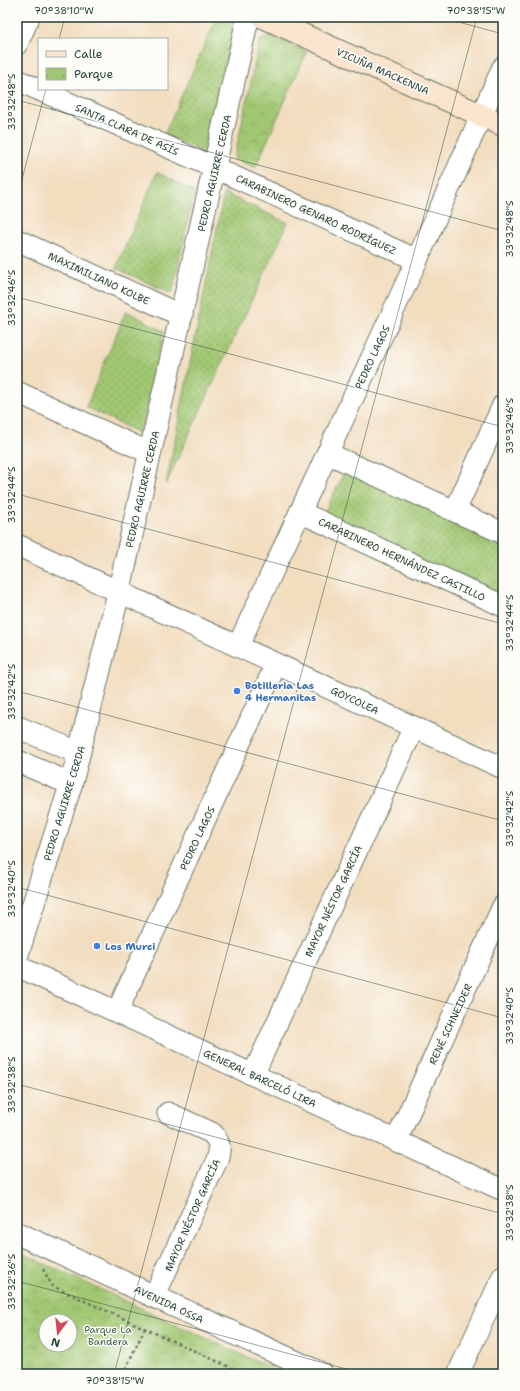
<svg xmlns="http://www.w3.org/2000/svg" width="520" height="1391" font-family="'Shantell Sans',sans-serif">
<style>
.grass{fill:url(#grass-dots);stroke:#608253}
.park{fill:url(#park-crowns);stroke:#608253;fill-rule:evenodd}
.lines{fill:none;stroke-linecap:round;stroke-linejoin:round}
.minor-casing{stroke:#697565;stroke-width:23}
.tertiary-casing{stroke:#697565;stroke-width:24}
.secondary-casing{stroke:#697565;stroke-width:24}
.path{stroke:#697565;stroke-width:2.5;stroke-dasharray:3 3;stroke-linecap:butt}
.minor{stroke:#fff;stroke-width:21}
.tertiary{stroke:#fff;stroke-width:22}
.secondary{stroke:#fce5cf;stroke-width:22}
.ticks{fill:none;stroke:#1f3d34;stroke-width:1;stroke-opacity:0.45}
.shop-dot{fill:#3f7fe0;stroke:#fdfcf7;stroke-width:1.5}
.labels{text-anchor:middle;stroke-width:3;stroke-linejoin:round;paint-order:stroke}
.street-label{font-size:10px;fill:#1f3d34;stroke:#fdfcf7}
.shop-label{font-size:10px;font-weight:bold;fill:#366cbe;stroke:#fdfcf7;text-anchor:start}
.park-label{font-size:10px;fill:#406044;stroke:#fdfcf7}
.neatline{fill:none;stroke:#1f3d34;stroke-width:1.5}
.ticks-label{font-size:10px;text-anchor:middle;fill:#1f3d34}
</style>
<defs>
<pattern id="grass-dots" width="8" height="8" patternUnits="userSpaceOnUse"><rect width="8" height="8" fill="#a1c772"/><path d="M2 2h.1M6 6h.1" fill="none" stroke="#83a35e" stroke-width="1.8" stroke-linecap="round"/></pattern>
<pattern id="park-crowns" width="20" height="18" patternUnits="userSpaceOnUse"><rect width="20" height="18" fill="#a1c772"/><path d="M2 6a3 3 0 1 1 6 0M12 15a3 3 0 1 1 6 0" fill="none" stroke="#83a35e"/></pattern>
</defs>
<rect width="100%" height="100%" fill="#fdfcf7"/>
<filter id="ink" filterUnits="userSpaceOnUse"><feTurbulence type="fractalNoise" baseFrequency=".025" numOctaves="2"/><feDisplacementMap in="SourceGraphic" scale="8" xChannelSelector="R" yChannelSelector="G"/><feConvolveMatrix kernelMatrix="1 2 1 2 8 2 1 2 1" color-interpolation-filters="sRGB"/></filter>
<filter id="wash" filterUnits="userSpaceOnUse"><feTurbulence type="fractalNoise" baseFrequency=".012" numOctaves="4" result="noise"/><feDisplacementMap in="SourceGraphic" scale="16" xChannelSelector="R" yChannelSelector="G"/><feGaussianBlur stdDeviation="0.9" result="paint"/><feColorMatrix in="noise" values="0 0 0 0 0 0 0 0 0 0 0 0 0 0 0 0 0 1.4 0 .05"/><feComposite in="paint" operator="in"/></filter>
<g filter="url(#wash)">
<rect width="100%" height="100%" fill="#f2ddbf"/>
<g class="grass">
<polygon points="217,17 233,17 236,18 208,154 164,135"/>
<polygon points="157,172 194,192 172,294 116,268"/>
<polygon points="224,193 288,223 166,484"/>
<polygon points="126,311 164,331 141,434 86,407"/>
<polygon points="346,469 503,543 503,601 323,515"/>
</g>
<g class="park">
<polygon points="272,36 307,52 255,168 234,159 260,40"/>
<path d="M17 1251 284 1374H17ZM46 1321H70V1345H46Z"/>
</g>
</g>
<g filter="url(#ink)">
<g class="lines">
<defs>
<g id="minor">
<polyline points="17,44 29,17"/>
<polyline points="17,80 215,168 417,260"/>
<polyline points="17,240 182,316"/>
<polyline points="17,392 150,453"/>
<polyline points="327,453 503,533"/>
<polyline points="455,511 503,405"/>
<polyline points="300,512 503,606"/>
<polyline points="17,545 503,768"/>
<polyline points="238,646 417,260 503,67"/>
<polyline points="17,966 503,1190"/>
<polyline points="117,1012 276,664"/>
<polyline points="253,1075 414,727"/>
<polyline points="396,1141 503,906"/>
<path d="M154 1297 217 1160C221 1149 220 1142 212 1133L168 1113"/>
<polyline points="458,1374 503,1276"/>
</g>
<g id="tertiary">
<polyline points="17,727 79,753"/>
<polyline points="17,761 71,784"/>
<polyline points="17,956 71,784 79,753 119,591 248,17"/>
<polyline points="17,1233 322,1374"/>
</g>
<polyline id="secondary" points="263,17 503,125"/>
</defs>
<use href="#minor" class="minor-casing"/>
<use href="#tertiary" class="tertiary-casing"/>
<use href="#secondary" class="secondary-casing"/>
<g class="path">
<polyline points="43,1269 52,1286 245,1374"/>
<polyline points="123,1374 145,1328"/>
</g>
<use href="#minor" class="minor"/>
<use href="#tertiary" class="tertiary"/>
<use href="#secondary" class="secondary"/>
</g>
</g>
<path class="ticks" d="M440 17 503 34M59 39 65 17M17 100 503 231M17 198 46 89M17 297 503 427M17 494 503 624M17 691 503 821M17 887 503 1018M17 1084 503 1214M17 1281 365 1374M114 1374 477 17"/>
<g class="shop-dot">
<circle cx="237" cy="691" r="4"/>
<circle cx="97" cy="946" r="4"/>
</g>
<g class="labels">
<g class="street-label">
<text transform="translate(383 71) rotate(24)" y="4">VICUÑA MACKENNA</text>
<text transform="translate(127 129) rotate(24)" y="4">SANTA CLARA DE ASÍS</text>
<text transform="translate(214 173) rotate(-77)" y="4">PEDRO AGUIRRE CERDA</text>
<text transform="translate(316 214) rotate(25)" y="4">CARABINERO GENARO RODRÍGUEZ</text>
<text transform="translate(99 278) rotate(25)" y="4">MAXIMILIANO KOLBE</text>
<text transform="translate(372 357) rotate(-65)" y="4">PEDRO LAGOS</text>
<text transform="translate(142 489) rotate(-77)" y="4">PEDRO AGUIRRE CERDA</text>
<text transform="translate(402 559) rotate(25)" y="4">CARABINERO HERNÁNDEZ CASTILLO</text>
<text transform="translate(355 700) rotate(25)" y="4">GOYCOLEA</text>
<text transform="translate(64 803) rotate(-73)" y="4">PEDRO AGUIRRE CERDA</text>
<text transform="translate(197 838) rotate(-65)" y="4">PEDRO LAGOS</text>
<text transform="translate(333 901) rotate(-65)" y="4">MAYOR NÉSTOR GARCÍA</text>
<text transform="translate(450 1024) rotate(-65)" y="4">RENÉ SCHNEIDER</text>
<text transform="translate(260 1078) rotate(25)" y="4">GENERAL BARCELÓ LIRA</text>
<text transform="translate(192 1215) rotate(-66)" y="4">MAYOR NÉSTOR GARCÍA</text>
<text transform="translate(169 1304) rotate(25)" y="4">AVENIDA OSSA</text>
</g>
<g class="shop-label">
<text x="245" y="689">Botilleria Las<tspan x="245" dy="12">4 Hermanitas</tspan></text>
<text x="105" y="950">Los Murci</text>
</g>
<g class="park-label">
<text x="108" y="1333">Parque La<tspan x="108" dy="12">Bandera</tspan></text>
</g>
</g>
<rect width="520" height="1391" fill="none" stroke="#fdfcf7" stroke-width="44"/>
<rect x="38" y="38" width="130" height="52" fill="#fdfcf7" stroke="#a4b0a9"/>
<rect x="46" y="51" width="20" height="6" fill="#fce5cf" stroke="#a4b0a9"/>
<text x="74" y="58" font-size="12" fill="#1f3d34">Calle</text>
<rect x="46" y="68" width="20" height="12" fill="url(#park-crowns)" stroke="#a4b0a9"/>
<text x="74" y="78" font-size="12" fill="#1f3d34">Parque</text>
<g transform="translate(58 1333) rotate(195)"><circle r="19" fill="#fdfcf7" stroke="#a4b0a9"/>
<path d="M0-3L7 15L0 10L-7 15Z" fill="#d1495b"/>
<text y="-6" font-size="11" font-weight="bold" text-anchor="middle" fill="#1f3d34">N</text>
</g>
<rect x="22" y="22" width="476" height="1347" class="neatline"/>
<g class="ticks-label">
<text x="64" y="14">70°38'10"W</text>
<text x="476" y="14">70°38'15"W</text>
<text transform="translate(11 102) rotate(-90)" y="4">33°32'48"S</text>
<text transform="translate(509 229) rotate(-90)" y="4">33°32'48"S</text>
<text transform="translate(11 298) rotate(-90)" y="4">33°32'46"S</text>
<text transform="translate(509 426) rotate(-90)" y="4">33°32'46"S</text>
<text transform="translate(11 495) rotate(-90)" y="4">33°32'44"S</text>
<text transform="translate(509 623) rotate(-90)" y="4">33°32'44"S</text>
<text transform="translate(11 692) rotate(-90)" y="4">33°32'42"S</text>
<text transform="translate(509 819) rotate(-90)" y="4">33°32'42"S</text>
<text transform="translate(11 889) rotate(-90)" y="4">33°32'40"S</text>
<text transform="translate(509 1016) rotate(-90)" y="4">33°32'40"S</text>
<text transform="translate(11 1085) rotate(-90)" y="4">33°32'38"S</text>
<text transform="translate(509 1213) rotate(-90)" y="4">33°32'38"S</text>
<text transform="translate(11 1282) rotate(-90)" y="4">33°32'36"S</text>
<text x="115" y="1384">70°38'15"W</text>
</g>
</svg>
